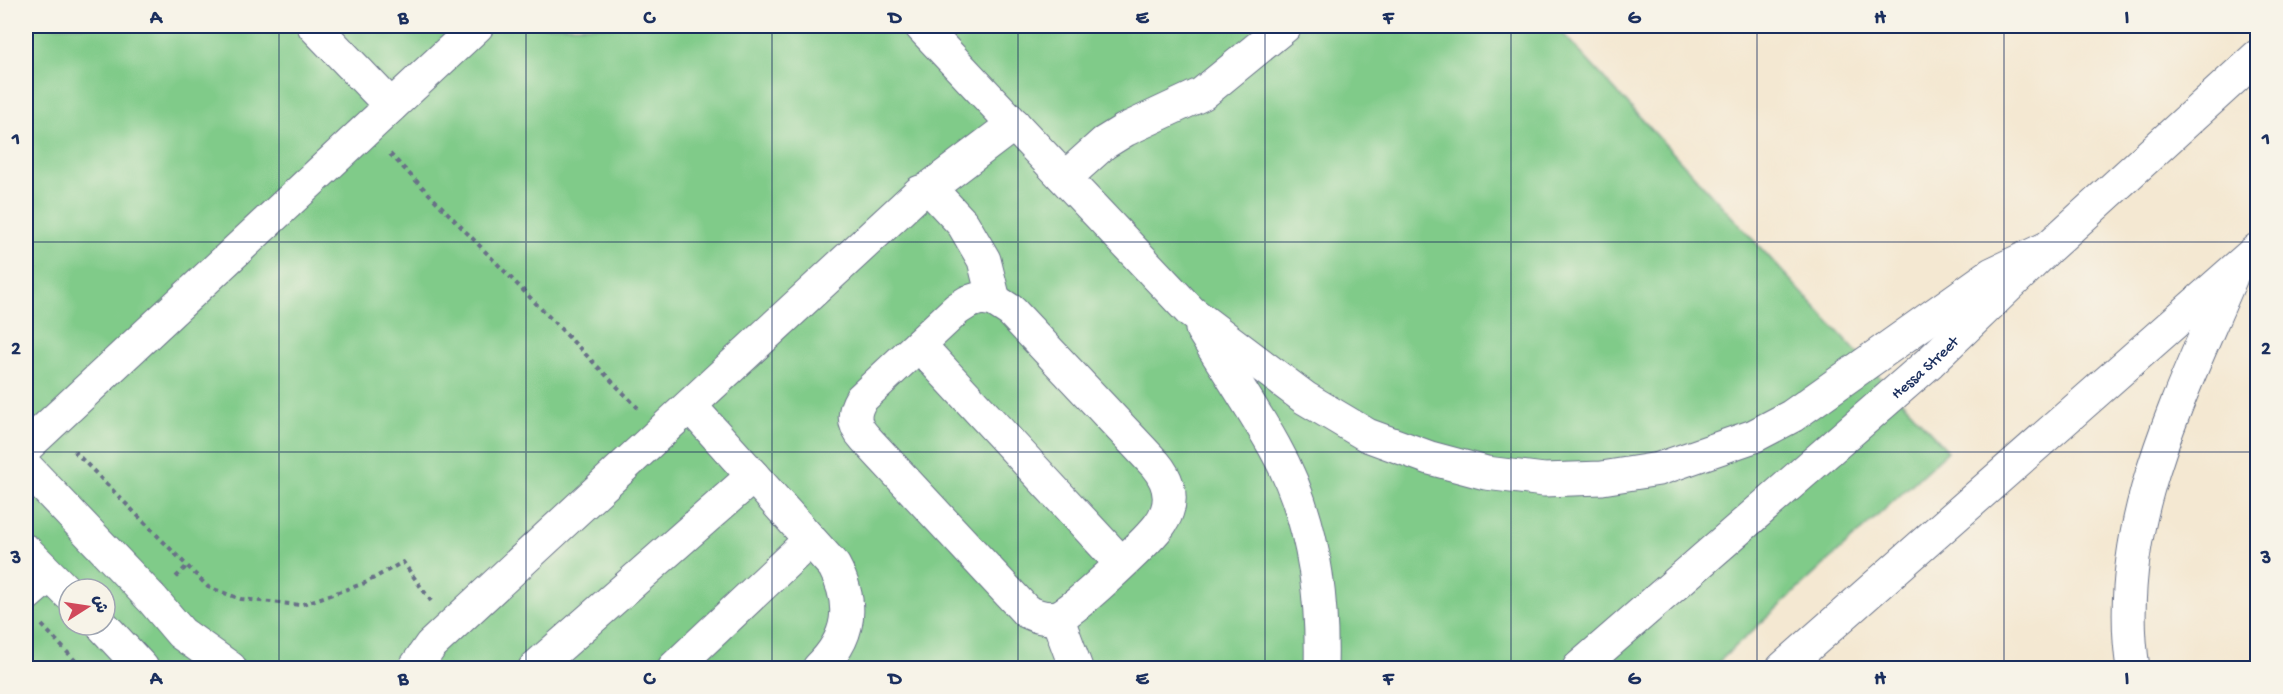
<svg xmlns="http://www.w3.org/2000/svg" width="2283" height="694" font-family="'Gochi Hand','Playpen Sans Arabic',sans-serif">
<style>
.green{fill:#80cb89;stroke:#4e7d74;stroke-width:1.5;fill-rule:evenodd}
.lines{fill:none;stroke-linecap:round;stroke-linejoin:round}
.minor-casing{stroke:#677087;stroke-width:35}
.major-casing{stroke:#677087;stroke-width:35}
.path{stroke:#677087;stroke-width:4;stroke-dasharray:4.5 4.5;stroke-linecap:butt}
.minor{stroke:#fff;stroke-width:33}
.major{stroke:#fff;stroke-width:33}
.grid{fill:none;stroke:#1b2f5e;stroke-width:1.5;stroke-opacity:0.55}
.labels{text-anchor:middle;stroke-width:4.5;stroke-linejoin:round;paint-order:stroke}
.street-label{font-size:16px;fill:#1b2f5e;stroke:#f7f3e8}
.neatline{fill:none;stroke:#1b2f5e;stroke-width:2}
.grid-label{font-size:20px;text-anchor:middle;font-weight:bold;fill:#1b2f5e}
</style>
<rect width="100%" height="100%" fill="#f7f3e8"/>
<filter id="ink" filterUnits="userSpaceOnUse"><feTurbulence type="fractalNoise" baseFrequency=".0167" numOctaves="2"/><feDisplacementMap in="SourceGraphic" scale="12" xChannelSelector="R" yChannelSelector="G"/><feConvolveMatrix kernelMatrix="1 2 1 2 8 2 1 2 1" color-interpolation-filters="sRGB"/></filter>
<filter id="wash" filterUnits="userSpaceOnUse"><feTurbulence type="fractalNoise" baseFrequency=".008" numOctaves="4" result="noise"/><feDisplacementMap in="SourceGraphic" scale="24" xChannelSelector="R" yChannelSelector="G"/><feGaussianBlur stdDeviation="1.35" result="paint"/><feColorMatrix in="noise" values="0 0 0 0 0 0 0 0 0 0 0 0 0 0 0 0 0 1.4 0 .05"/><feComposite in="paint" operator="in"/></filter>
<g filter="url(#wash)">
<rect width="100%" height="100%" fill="#f4e8d2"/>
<path class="green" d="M26 26H1556L1948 451 1712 668H26ZM69 589H105V625H69Z"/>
</g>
<g filter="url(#ink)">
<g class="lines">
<defs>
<g id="minor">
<polyline points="314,26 391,106"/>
<polyline points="921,26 1191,312 1305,398 1367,435 1430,458 1486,473 1544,480 1602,478 1659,469 1754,436 1792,416 1992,274 2045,249"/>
<polyline points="1065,178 1104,143 1125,130 1202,94 1285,26"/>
<polyline points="927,190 1014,124"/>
<path d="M981 298 994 300 1011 311 1155 464C1166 477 1173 494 1167 511 1165 517 1162 522 1158 527 1147 541 1071 614 1058 617 1046 620 1036 616 1026 611L865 438C853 425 852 414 861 399L957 309 968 302Z"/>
<path d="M1202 329C1226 368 1252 407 1274 446 1312 513 1323 593 1321 668"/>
<polyline points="919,345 1121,563"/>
<path d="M690 406 834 566C855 605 850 638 819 668"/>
<polyline points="26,447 477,26"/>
<polyline points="26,467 153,600 181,633 230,668"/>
<polyline points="26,551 69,594"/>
<polyline points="26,595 49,575"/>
<polyline points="1057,617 1076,668"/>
<polyline points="102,625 142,668"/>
<polyline points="415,668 431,645 920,192 927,190 934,193 963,224 984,260 994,300"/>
<polyline points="535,668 753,476"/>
<polyline points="674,668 810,540"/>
</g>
<g id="major">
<path id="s1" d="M1579 668 1930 362 2049 247 2258 56"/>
<polyline points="1783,668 2258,249"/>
<path d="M2133 668C2112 528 2178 402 2231 277"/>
</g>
</defs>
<use href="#minor" class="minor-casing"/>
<use href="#major" class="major-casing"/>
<g class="path">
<polyline points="390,154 638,408"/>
<polyline points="74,451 208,587 241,599 300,605 365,583 403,562 431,601"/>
<polyline points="176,577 186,567"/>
<polyline points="42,625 82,668"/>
</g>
<use href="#minor" class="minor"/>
<use href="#major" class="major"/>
</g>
</g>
<path class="grid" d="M279 26V668M526 26V668M772 26V668M1018 26V668M1265 26V668M1511 26V668M1757 26V668M2004 26V668M26 242H2258M26 452H2258"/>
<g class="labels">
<g class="street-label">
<text dy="6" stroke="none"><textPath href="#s1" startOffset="458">Hessa Street</textPath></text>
</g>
</g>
<rect width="2283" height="694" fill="none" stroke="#f7f3e8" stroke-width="66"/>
<g transform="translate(87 607) rotate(78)"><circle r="28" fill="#f7f3e8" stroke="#9fa5b1" stroke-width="1.5"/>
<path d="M0-4.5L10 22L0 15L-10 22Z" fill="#d1495b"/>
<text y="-9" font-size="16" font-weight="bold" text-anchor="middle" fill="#1b2f5e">ش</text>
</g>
<rect x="33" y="33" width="2217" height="628" class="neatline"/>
<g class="grid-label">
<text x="156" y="23">A</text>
<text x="403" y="23">B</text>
<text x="649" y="23">C</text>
<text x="895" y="23">D</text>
<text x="1142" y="23">E</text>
<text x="1388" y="23">F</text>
<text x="1634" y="23">G</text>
<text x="1880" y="23">H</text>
<text x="2127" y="23">I</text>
<text x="16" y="144">1</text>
<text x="2266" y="144">1</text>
<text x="16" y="354">2</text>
<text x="2266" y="354">2</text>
<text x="16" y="563">3</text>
<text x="2266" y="563">3</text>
<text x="156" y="684">A</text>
<text x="403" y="684">B</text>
<text x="649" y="684">C</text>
<text x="895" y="684">D</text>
<text x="1142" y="684">E</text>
<text x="1388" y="684">F</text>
<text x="1634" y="684">G</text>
<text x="1880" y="684">H</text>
<text x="2127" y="684">I</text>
</g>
</svg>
